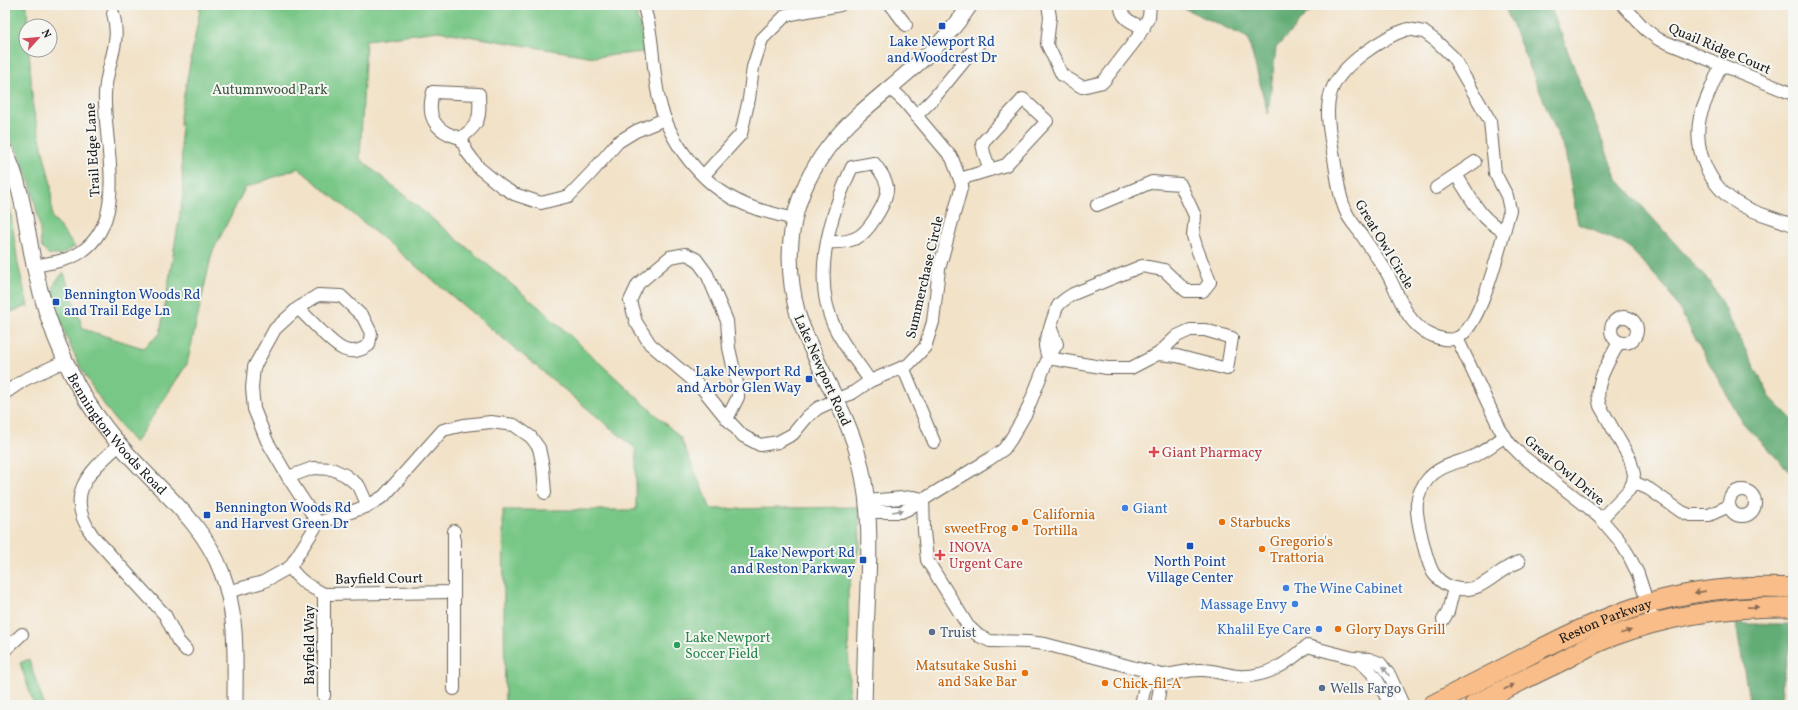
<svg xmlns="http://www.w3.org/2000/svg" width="1798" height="710" font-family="Vollkorn,serif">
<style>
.green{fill:#79c787;stroke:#4a7252}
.forest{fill:#62ac74;stroke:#3f6448}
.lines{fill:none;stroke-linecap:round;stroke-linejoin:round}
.minor-casing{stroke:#676158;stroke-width:14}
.tertiary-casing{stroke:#676158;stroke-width:17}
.primary-casing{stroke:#676158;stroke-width:21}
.minor{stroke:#fff;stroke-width:12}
.tertiary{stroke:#fff;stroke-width:15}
.primary{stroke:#f8bd89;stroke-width:19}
.oneway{fill:#999}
.oneway2{fill:#8a6c52}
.transit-dot{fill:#1a4fb4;stroke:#f6f6f2;stroke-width:1.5}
.health-dot{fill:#e0444e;stroke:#f6f6f2;stroke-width:1.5}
.shop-dot{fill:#3f7fe0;stroke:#f6f6f2;stroke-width:1.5}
.food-dot{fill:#e8710a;stroke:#f6f6f2;stroke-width:1.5}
.service-dot{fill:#5c6f8a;stroke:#f6f6f2;stroke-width:1.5}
.leisure-dot{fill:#2e9e5b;stroke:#f6f6f2;stroke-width:1.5}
.labels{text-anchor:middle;stroke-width:4;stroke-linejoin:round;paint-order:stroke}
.transit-label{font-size:14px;fill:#164399;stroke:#f6f6f2}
.street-label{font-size:14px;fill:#1c1c1c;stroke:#f6f6f2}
.park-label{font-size:14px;fill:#3d5841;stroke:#f6f6f2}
.health-label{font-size:14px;fill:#be3a42;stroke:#f6f6f2;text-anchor:start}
.shop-label{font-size:14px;fill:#366cbe;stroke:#f6f6f2;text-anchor:start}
.food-label{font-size:14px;fill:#c56008;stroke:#f6f6f2;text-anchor:start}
.service-label{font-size:14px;fill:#4e5e75;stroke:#f6f6f2;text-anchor:start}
.leisure-label{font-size:14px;fill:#27864d;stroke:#f6f6f2;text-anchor:start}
</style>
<rect width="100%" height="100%" fill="#f6f6f2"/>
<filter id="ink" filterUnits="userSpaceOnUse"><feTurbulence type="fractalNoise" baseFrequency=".025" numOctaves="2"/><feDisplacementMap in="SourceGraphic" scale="8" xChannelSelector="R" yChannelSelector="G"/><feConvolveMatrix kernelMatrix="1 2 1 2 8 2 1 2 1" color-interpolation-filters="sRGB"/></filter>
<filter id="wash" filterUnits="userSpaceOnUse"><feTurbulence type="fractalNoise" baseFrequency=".012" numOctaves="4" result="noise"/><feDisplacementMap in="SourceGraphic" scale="16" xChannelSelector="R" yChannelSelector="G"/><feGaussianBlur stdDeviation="0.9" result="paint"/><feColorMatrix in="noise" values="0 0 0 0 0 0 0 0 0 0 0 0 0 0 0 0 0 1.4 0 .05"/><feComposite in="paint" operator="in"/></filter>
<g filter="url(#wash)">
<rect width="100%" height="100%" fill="#f2e2c8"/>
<g class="green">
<polygon points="5,5 27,5 28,26 26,26 26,50 29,50 33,108 51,185 52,217 75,247 59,255 49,255 42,248 41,244 39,221 31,186 18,153 5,131"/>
<path d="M198 5H632L640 26 644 52 594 57 438 31 366 40 360 159 540 308 680 437 711 509 859 507 860 544 848 590 849 700 848 705H505L503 510H636V449L298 168 245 188 212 253 187 364 135 443C102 406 73 363 59 315 56 307 53 299 53 291 53 283 58 278 64 273L83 329 143 348 160 334 183 195 180 116 200 10Z"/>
<polygon points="5,191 10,209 18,264 28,306 5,314"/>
<polygon points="29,659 44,705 34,705 20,663"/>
</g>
<g class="forest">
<polygon points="1177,5 1320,5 1306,15 1276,48 1268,114 1248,38"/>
<polygon points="1504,5 1550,5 1616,177 1712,285 1770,397 1793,420 1793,475 1742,422 1669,291 1627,245 1578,224 1565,152"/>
<polygon points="1736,624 1793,624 1793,633 1781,687 1784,705 1750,705"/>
</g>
</g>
<g filter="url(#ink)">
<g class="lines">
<defs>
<g id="minor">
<path d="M643 5C653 32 652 60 657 89 665 141 706 193 757 209 769 213 781 215 793 219"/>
<polyline points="891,5 906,25"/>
<polyline points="1048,5 1050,17 1047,44 1062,75 1082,87 1103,82 1138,37 1149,17 1150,5"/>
<path d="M1121 5C1120 19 1133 23 1144 28"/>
<polyline points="1623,5 1645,29 1658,39 1793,94"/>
<path d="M1408 29 1424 32 1436 41 1453 57 1490 121 1495 173 1507 196 1510 210C1502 237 1482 328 1457 338 1446 343 1428 335 1420 328 1403 314 1397 290 1386 271 1378 258 1368 245 1359 231 1355 226 1350 220 1347 214 1339 197 1337 177 1334 158 1331 138 1324 112 1331 92 1339 66 1383 37 1408 29Z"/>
<path d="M1720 66C1715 81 1704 102 1700 117 1693 150 1709 187 1739 204 1756 214 1775 218 1793 225"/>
<path d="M433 92 479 94C480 117 481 123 461 138 435 132 426 117 433 92Z"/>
<polyline points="916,116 934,98 979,43"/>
<polyline points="461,138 467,152 479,168 501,186 514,194 541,203 569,196 592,172 618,142 636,131 665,119"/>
<polyline points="704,175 741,134 749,99 753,67 762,39 786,15 840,5"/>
<path d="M1456 175C1471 197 1479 219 1504 231"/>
<polyline points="960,179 1006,165 1047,121 1023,99 982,143 984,153 990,170"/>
<polyline points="1436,188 1475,162"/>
<path d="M827 242C857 244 866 235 880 210 883 205 888 193 887 187 886 178 879 170 874 163L852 167C830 215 810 280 836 330 845 348 859 364 870 381"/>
<polygon points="686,254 696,259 707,274 727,321 729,348 738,388 738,397 727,419 702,388 650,344 636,322 630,301 638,284 670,257"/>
<path d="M34 266C50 263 68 261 81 252 130 219 103 144 105 94 106 64 122 44 113 13"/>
<path d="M298 308C306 316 314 324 322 332 337 347 349 359 369 345L371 333 363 317 341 296 318 295 298 308 275 329 254 367 252 388 254 409 267 441 288 477 318 523"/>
<circle cx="1624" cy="330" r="13"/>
<polyline points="1457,338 1500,429 1510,444 1521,455 1589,508 1601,519 1619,540 1629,556 1638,574 1654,623"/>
<path d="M1048 358C1047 354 1045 349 1045 345 1045 343 1056 308 1058 306 1061 301 1067 298 1073 294L1142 266 1164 270 1186 291H1203L1210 282 1197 249 1193 236 1195 216 1180 184 1152 182 1097 205"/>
<polyline points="1048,358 1107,368 1131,368 1158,354 1177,336 1190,330 1205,330 1232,338 1227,369 1177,356 1158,354"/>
<polyline points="903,367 934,442"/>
<polyline points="5,393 24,380 65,361"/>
<polyline points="727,419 743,436 760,445 778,442 793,434 807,417 818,408 854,392 870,381 908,365 925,347 933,322 939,269 962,185 952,158 904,101 890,88"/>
<path d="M1505 436C1495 443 1485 451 1474 456 1458 463 1440 465 1428 479 1422 486 1418 494 1417 503 1415 515 1427 564 1434 574 1440 582 1450 588 1460 589 1484 592 1497 569 1519 562"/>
<path d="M119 445C88 473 63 495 93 536L165 615 178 641 186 650"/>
<polyline points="288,477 313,468 332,469 345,475 359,486 368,506"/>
<polyline points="1633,482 1649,489 1682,512 1690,515 1709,515 1729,506"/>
<circle cx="1742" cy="503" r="13"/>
<path d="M923 499 924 531 927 560 968 626 979 636 990 641 1028 642 1045 644 1162 675C1176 675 1188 669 1202 670 1214 670 1226 675 1238 676 1266 678 1287 664 1307 646L1353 658 1369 659 1380 663 1390 676 1403 705"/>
<polyline points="867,501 914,497 923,499"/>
<polyline points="869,512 901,512 908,509 988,460 1004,449 1011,439 1026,413 1048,358 1057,344 1051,329"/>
<path d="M1601 519 1629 490 1633 482 1634 474 1630 459 1600 406C1593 383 1609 362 1619 342"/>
<polyline points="318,523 368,506 384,496 443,430 464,425 491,422 514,425 531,437 539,448 543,467 545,493"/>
<path d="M290 567C299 581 310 587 324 594L454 592"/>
<polyline points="228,592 263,582 290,567 318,523"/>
<polyline points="1443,620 1448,612 1454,588"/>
<polyline points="5,650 22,634"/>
<path d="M1354 658C1374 670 1380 684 1390 705"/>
<polyline points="454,689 454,531"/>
<polyline points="324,696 324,594"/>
<polyline points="1141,705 1148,671"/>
<polyline points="1157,705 1162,675"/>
</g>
<g id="tertiary">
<path id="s1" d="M5 151C23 188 26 226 34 265 41 298 51 329 65 360 82 399 109 435 139 466 171 500 205 527 222 573 238 615 235 661 235 705"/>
<path d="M864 705C865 674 865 642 867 611 869 556 873 502 856 448 842 402 813 361 798 315 777 236 798 170 858 115 897 80 941 50 970 5"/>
</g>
<g id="primary">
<path id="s2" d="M1432 705C1464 688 1497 672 1529 655 1563 637 1598 620 1634 608 1685 591 1740 585 1793 588"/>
<path d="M1474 705C1501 691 1528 677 1556 664 1575 654 1593 643 1613 636 1672 614 1731 606 1793 607"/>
</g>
</defs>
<use href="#minor" class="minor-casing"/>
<use href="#tertiary" class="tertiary-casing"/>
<use href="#primary" class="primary-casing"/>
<use href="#minor" class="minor"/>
<use href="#tertiary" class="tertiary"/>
<use href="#primary" class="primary"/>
</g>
<defs><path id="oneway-solid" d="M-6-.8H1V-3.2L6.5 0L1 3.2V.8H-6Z"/></defs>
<g class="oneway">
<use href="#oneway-solid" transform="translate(898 511) rotate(-9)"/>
<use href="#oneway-solid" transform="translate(1386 671) rotate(-124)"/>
</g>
<g class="oneway2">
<use href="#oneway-solid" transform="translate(1700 592) rotate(172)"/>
<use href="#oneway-solid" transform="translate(1753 607) rotate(-1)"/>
<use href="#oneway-solid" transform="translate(1626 632) rotate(-18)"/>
<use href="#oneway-solid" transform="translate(1509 687) rotate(-27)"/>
</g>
</g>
<g class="transit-dot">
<rect x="938" y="22" width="8" height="8" rx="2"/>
<rect x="52" y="298" width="8" height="8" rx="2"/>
<rect x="805" y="375" width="8" height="8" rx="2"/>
<rect x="203" y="511" width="8" height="8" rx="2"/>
<rect x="1186" y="542" width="8" height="8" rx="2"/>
<rect x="859" y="556" width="8" height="8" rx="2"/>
</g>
<g class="health-dot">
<path d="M1152 446h4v4h4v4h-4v4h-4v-4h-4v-4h4z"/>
<path d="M938 549h4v4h4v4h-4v4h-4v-4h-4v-4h4z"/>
</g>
<g class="shop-dot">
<circle cx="1125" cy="508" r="4"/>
<circle cx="1286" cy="588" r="4"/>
<circle cx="1295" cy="604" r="4"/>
<circle cx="1319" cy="629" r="4"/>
</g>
<g class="food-dot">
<circle cx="1025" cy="522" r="4"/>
<circle cx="1222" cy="522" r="4"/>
<circle cx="1015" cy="528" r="4"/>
<circle cx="1262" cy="549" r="4"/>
<circle cx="1338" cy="629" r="4"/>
<circle cx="1025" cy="673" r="4"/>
<circle cx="1105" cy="683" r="4"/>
</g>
<g class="service-dot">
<circle cx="932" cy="632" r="4"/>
<circle cx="1322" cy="688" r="4"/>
</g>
<circle class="leisure-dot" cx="677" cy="645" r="4"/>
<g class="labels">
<g class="transit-label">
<text x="942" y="46">Lake Newport Rd<tspan x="942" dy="16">and Woodcrest Dr</tspan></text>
<text x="64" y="299" text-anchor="start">Bennington Woods Rd<tspan x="64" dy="16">and Trail Edge Ln</tspan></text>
<text x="801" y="376" text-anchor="end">Lake Newport Rd<tspan x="801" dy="16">and Arbor Glen Way</tspan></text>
<text x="215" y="512" text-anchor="start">Bennington Woods Rd<tspan x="215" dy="16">and Harvest Green Dr</tspan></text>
<text x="855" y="557" text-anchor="end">Lake Newport Rd<tspan x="855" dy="16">and Reston Parkway</tspan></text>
<text x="1190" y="566">North Point<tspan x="1190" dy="16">Village Center</tspan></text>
</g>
<g class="street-label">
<text transform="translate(1720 48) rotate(23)" y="5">Quail Ridge Court</text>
<text transform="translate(92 150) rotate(-93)" y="5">Trail Edge Lane</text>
<text transform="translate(1385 244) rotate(59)" y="5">Great Owl Circle</text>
<text transform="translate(924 277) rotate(-77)" y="5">Summerchase Circle</text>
<text transform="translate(823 370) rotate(66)" y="5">Lake Newport Road</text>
<text dy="5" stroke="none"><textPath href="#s1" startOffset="309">Bennington Woods Road</textPath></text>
<text transform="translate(1565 470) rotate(40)" y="5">Great Owl Drive</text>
<text transform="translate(379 578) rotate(-1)" y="5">Bayfield Court</text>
<text dy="5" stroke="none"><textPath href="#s2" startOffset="193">Reston Parkway</textPath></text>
<text transform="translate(309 645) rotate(-90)" y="5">Bayfield Way</text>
</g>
<g class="park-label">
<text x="270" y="94">Autumnwood Park</text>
</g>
<g class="health-label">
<text x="1162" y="457">Giant Pharmacy</text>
<text x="949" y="552">INOVA<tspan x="949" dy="16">Urgent Care</tspan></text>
</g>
<g class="shop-label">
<text x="1133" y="513">Giant</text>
<text x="1294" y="593">The Wine Cabinet</text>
<text x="1287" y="609" text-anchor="end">Massage Envy</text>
<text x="1311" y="634" text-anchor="end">Khalil Eye Care</text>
</g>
<g class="food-label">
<text x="1033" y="519">California<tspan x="1033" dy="16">Tortilla</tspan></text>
<text x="1230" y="527">Starbucks</text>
<text x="1007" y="533" text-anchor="end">sweetFrog</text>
<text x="1270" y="546">Gregorio's<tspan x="1270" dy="16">Trattoria</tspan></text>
<text x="1346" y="634">Glory Days Grill</text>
<text x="1017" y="670" text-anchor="end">Matsutake Sushi<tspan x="1017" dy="16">and Sake Bar</tspan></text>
<text x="1113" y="688">Chick-fil-A</text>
</g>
<g class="service-label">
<text x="940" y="637">Truist</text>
<text x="1330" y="693">Wells Fargo</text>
</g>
<g class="leisure-label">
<text x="685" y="642">Lake Newport<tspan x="685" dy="16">Soccer Field</tspan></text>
</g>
</g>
<rect width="1798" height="710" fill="none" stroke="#f6f6f2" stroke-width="20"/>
<g transform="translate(38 38) rotate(63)"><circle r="19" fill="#f6f6f2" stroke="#9f9f9c"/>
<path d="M0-3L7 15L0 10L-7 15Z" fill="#d1495b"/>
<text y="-6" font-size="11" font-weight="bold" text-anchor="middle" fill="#1c1c1c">N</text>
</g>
</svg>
